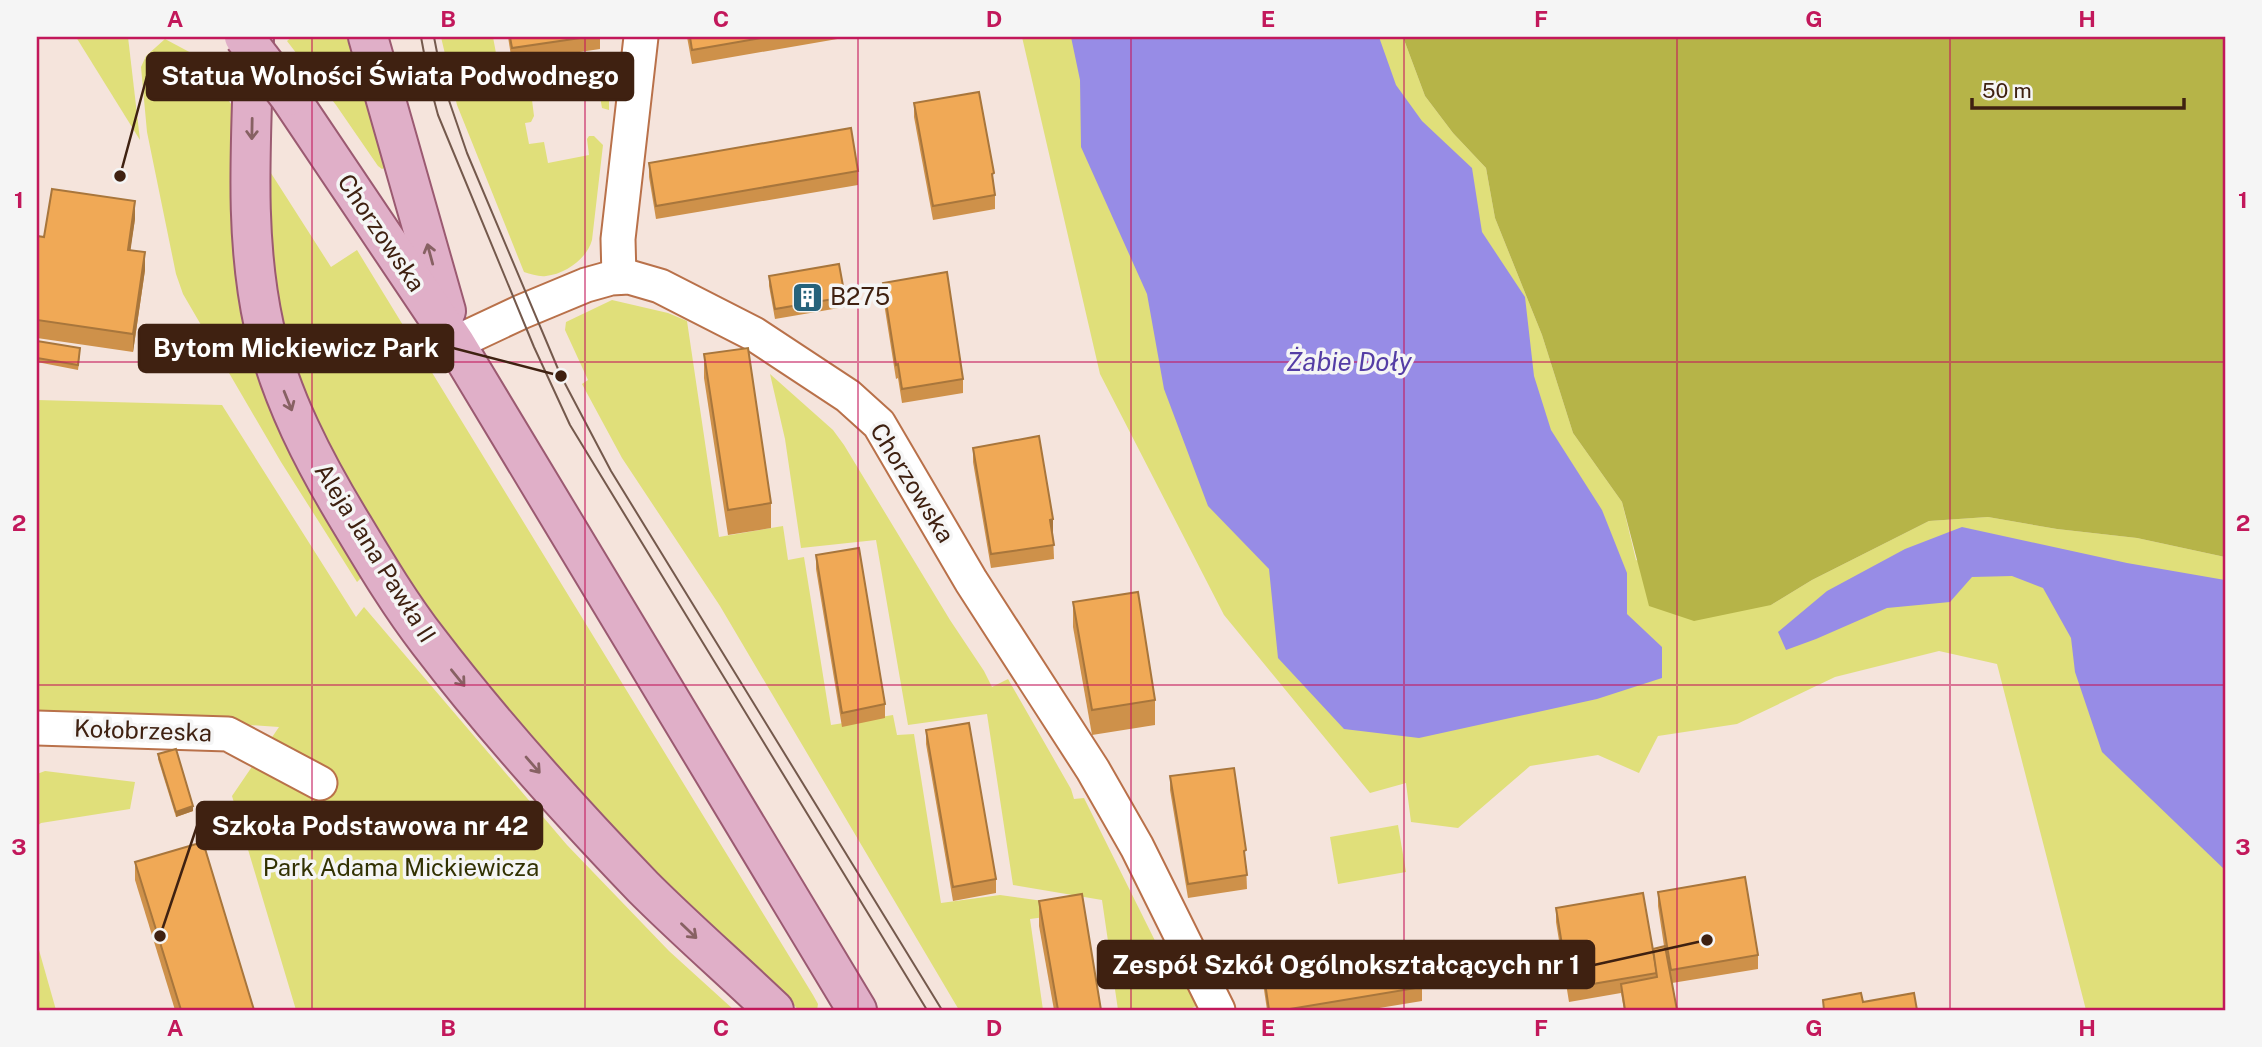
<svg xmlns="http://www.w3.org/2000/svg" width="2262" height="1047" font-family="'Public Sans',sans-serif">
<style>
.green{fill:#e0df7a}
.forest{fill:#b6b448}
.water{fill:#978ce6}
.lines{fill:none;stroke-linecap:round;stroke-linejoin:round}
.minor-casing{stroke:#b9714a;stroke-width:37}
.major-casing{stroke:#9b5a71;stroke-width:42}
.minor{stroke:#fff;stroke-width:33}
.major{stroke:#e0afc8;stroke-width:38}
.tram{stroke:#74594c;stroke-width:2}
.major-bridge-casing{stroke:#9b5a71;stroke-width:42;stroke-linecap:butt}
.major-bridge{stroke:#e0afc8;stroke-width:38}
.wall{fill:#ce914a}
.shaded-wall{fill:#a8763c}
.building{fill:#f0a956;stroke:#a8763c;stroke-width:2}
.oneway{stroke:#876163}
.grid{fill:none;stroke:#c2185b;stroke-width:2;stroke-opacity:0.55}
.labels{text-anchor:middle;stroke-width:7;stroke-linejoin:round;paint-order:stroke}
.street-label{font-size:24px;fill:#3f2111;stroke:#f5f5f5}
.poi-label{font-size:24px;fill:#3f2111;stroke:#f5f5f5;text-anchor:start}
.park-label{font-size:24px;fill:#323102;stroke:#f5f5f5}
.water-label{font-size:26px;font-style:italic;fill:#543da5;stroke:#f5f5f5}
.leader{fill:none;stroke:#3f2111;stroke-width:2.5}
.callout-dot{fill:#3f2111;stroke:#f5f5f5;stroke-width:2.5}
.callout{fill:#3f2111;stroke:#3f2111;stroke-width:2.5}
.callout-label{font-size:26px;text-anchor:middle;font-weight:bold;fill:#fff}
.neatline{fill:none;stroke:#c2185b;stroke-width:2.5}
.grid-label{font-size:23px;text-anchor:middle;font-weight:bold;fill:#c2185b}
</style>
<rect width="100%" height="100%" fill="#f5e4dc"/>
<g class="green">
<polygon points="76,37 128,37 140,140"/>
<polygon points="292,37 349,37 387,159 387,167 382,169 378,166 336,105 287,41"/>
<path d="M441 37H493L498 64 504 81 562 69 561 63 602 56 609 73V110L602 108 599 91 532 100 534 116 531 122 525 123 529 144 544 142 548 163 589 155 587 139 589 136H594L603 145 592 240C587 259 565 274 546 276 539 277 531 274 524 272L457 105Z"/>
<polygon points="1022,37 1403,37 1425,96 1453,133 1486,168 1495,218 1542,335 1573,433 1622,502 1636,560 1771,605 1812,580 1929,521 1988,517 2057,529 2137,538 2225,557 2225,1010 2086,1010 1997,664 1939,651 1835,677 1737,724 1658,736 1639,773 1598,755 1530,766 1458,828 1411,822 1406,783 1370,793 1224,615 1100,374"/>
<polygon points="165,39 195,55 234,108 233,245 242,308 363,576 357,582 281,462 183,294 176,274 147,132 141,67 146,56"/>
<polygon points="269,170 331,267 357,250 813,995 818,1004 817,1010 799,1010 676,896 543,752 445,636 408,582 337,463 306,400 290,359 269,267"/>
<polygon points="612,300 668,313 687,321 719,537 783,526 788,560 804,557 831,725 893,715 897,735 914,734 941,903 1000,895 1080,906 1082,912 1030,919 1043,1010 959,1010 720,606 622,458 582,384 588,380 565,330 566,322"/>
<polygon points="770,374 833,430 844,445 950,620 984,671 992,687 1008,679 1071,789 1074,799 1084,798 1179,989 1189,986 1196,1006 1188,1010 1118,1010 1102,900 1013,885 987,714 908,725 876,540 801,548 785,439"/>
<polygon points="37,400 222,405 356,617 364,607 567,845 669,951 734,1010 296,1010 232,796 279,727 37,711"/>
<polygon points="45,771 135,782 130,809 41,823 37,826 37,774"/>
<polygon points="1398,825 1406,872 1338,884 1330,837"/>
<polygon points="37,943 56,1010 37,1010"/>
</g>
<polygon class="forest" points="1403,37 2225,37 2225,557 2137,538 2057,529 1988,517 1929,521 1812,580 1771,605 1694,621 1649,606 1622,502 1573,433 1542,335 1495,218 1486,168 1453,133 1425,96"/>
<g class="water">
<polygon points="1071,37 1379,37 1396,85 1422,121 1472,168 1482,232 1525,297 1534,376 1551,430 1602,510 1627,573 1627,614 1662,647 1662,678 1597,699 1419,738 1344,729 1278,658 1269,569 1208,506 1164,389 1147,294 1081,147 1080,80"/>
<polygon points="1962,527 2127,563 2225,580 2225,870 2102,752 2075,672 2071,638 2043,588 2012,576 1972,577 1950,602 1887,608 1816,639 1786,650 1778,632 1827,591 1905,549"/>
</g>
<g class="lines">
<defs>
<g id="minor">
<polyline points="619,277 618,239 641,37"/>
<polyline points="455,343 521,312 586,285 611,278 629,277 660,286 754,334 848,396 879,424 971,581 1093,770 1137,847 1218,1010"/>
<polyline points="37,728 228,734 320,783"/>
</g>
<g id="major">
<path d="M254 37C252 133 243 231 264 326 280 397 315 464 353 526 377 566 401 606 429 642 493 726 570 811 643 887 685 929 731 969 774 1010"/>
<polyline points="368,37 446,311"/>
<polyline points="289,96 455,343 857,1010"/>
</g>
</defs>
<use href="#minor" class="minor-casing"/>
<use href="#major" class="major-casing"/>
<use href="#minor" class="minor"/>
<use href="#major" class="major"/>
<g class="tram">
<polyline points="421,37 430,85 438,115 534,347 570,425 927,1010"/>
<polyline points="434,37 443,83 467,153 561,376 611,471 942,1010"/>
</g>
<defs>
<polyline id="major-bridge" points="244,37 289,96"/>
</defs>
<use href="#major-bridge" class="major-bridge-casing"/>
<use href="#major-bridge" class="major-bridge"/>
</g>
<g class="wall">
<polygon points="508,37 600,37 600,49 512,62"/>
<polygon points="687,37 849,37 692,64"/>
<polygon points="914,103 995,195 995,209 933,220 914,117"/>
<polygon points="649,163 858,171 858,185 656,219 649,177"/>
<polygon points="135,219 130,250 145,270 133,352 37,338 37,236 44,237"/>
<polygon points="769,276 845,297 845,307 775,319 769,286"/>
<polygon points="883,283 963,379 963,393 902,403 898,378 896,379 883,297"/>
<polygon points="37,341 80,353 78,370 37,362"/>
<polygon points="704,354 771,503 771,528 728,535 704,378"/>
<polygon points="973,448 1053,533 1054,559 991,568 973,462"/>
<polygon points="816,555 885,704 885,718 842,727 816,569"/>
<polygon points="1073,602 1155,700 1155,725 1092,735 1073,627"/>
<polygon points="926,730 996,879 996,893 953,901 926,744"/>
<polygon points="158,754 193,811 176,817 158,759"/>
<polygon points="1170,776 1246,864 1247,889 1188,898 1170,790"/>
<polygon points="135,862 254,1010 175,1010 135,880"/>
<polygon points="1658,892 1758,955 1758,969 1672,983 1677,1010 1624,1010 1621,993 1569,1002 1556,922 1556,908 1653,949 1664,946 1658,906"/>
<polygon points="1039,901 1101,1010 1054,1010 1039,926"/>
<polygon points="1263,969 1422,987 1422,1001 1367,1010 1267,1010 1263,983"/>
</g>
<g class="shaded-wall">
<polygon points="135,201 135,219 128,268 128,250"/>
<polygon points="145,252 145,270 133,352 133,334"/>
<polygon points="1053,519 1053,533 1050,534 1050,520"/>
<polygon points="193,806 193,811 176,817 176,812"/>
</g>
<g class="building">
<polygon points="510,37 587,37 512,48"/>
<polygon points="690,37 767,37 692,50"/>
<polygon points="979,92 994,173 992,174 995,195 933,206 914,103"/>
<polygon points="851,128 858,171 656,206 649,163"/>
<polygon points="52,189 135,201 128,250 145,252 133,334 37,320 37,236 44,237"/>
<polygon points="839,264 845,297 775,309 769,276"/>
<polygon points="947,272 963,379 902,389 898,364 896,365 883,283"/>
<polygon points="37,341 80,348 78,365 37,358"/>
<polygon points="748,348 771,503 728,510 704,354"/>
<polygon points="1039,436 1053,519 1050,520 1054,545 991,554 973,448"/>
<polygon points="859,548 885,704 842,713 816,555"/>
<polygon points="1138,592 1155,700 1092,710 1073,602"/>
<polygon points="969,723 996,879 953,887 926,730"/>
<polygon points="176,749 193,806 176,812 158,754"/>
<polygon points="1234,768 1246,850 1244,851 1247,875 1188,884 1170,776"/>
<polygon points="203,842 254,1010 181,1010 135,862"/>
<polygon points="1745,877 1758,955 1671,970 1658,892"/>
<polygon points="1643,893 1657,973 1569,988 1556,908"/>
<polygon points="1082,894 1101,1010 1058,1010 1039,901"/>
<polygon points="1415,944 1422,987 1284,1010 1269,1010 1263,969"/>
<polygon points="1665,946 1677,1010 1625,1010 1621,984 1657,977 1653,949"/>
<polygon points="1861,993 1863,1002 1914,993 1917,1010 1824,1010 1823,1000"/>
</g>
<defs><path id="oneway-shaft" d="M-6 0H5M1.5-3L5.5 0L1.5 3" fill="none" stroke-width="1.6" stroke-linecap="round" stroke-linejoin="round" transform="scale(1.75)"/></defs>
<g class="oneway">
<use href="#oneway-shaft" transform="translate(252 129) rotate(91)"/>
<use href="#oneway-shaft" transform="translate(430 254) rotate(-105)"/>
<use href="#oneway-shaft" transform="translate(288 401) rotate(68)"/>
<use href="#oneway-shaft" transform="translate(458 678) rotate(51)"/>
<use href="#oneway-shaft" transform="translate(533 765) rotate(49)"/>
<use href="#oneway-shaft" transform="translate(689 931) rotate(44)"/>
</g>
<path class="grid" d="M312 37V1010M585 37V1010M858 37V1010M1131 37V1010M1404 37V1010M1677 37V1010M1950 37V1010M37 362H2225M37 685H2225"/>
<defs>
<symbol id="building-square" viewBox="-11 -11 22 22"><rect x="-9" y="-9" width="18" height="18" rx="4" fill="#27637b" stroke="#f5f5f5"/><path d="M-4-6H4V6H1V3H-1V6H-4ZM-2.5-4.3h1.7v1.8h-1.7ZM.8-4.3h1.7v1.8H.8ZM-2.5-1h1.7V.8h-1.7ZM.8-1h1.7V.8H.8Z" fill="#fff"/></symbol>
</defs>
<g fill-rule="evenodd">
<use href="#building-square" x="790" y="280" width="35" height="35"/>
</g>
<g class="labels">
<g class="street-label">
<text transform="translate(381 233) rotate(56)" y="8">Chorzowska</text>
<text transform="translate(912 483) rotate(58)" y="8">Chorzowska</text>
<text transform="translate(375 553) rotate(58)" y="8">Aleja Jana Pawła II</text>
<text transform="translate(143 731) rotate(2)" y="8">Kołobrzeska</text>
</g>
<g class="poi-label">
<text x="830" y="305">B275</text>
</g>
<g class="park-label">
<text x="401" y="876">Park Adama Mickiewicza</text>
</g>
<g class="water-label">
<text x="1349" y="371">Żabie Doły</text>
</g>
</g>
<path class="leader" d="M120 176L147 76M561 376L453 348M160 936L197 826M1707 940L1594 965"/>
<g class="callout-dot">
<circle cx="120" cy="176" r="7"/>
<circle cx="561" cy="376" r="7"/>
<circle cx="160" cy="936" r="7"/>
<circle cx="1707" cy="940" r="7"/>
</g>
<g class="callout">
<rect x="147" y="53" width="486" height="47" rx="7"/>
<rect x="139" y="325" width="314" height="47" rx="7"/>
<rect x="197" y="802" width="345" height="47" rx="7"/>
<rect x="1098" y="941" width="496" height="47" rx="7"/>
</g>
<g class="callout-label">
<text x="390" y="85">Statua Wolności Świata Podwodnego</text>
<text x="296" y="357">Bytom Mickiewicz Park</text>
<text x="370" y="835">Szkoła Podstawowa nr 42</text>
<text x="1346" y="974">Zespół Szkół Ogólnokształcących nr 1</text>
</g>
<rect width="2262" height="1047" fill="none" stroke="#f5f5f5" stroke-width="77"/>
<path d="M1972 98v10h212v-10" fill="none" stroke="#3f2111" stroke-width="3.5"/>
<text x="1982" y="98" font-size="21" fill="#3f2111" stroke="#f5f5f5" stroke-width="5" paint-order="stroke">50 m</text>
<rect x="38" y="38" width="2186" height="971" class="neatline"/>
<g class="grid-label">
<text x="175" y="27">A</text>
<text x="448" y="27">B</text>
<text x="721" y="27">C</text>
<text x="994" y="27">D</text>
<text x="1268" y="27">E</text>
<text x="1541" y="27">F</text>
<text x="1814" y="27">G</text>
<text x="2087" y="27">H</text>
<text x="19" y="208">1</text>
<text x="2243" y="208">1</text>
<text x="19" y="531">2</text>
<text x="2243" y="531">2</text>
<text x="19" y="855">3</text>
<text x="2243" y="855">3</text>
<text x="175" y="1036">A</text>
<text x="448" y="1036">B</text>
<text x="721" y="1036">C</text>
<text x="994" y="1036">D</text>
<text x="1268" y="1036">E</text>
<text x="1541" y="1036">F</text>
<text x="1814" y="1036">G</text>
<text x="2087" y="1036">H</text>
</g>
</svg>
